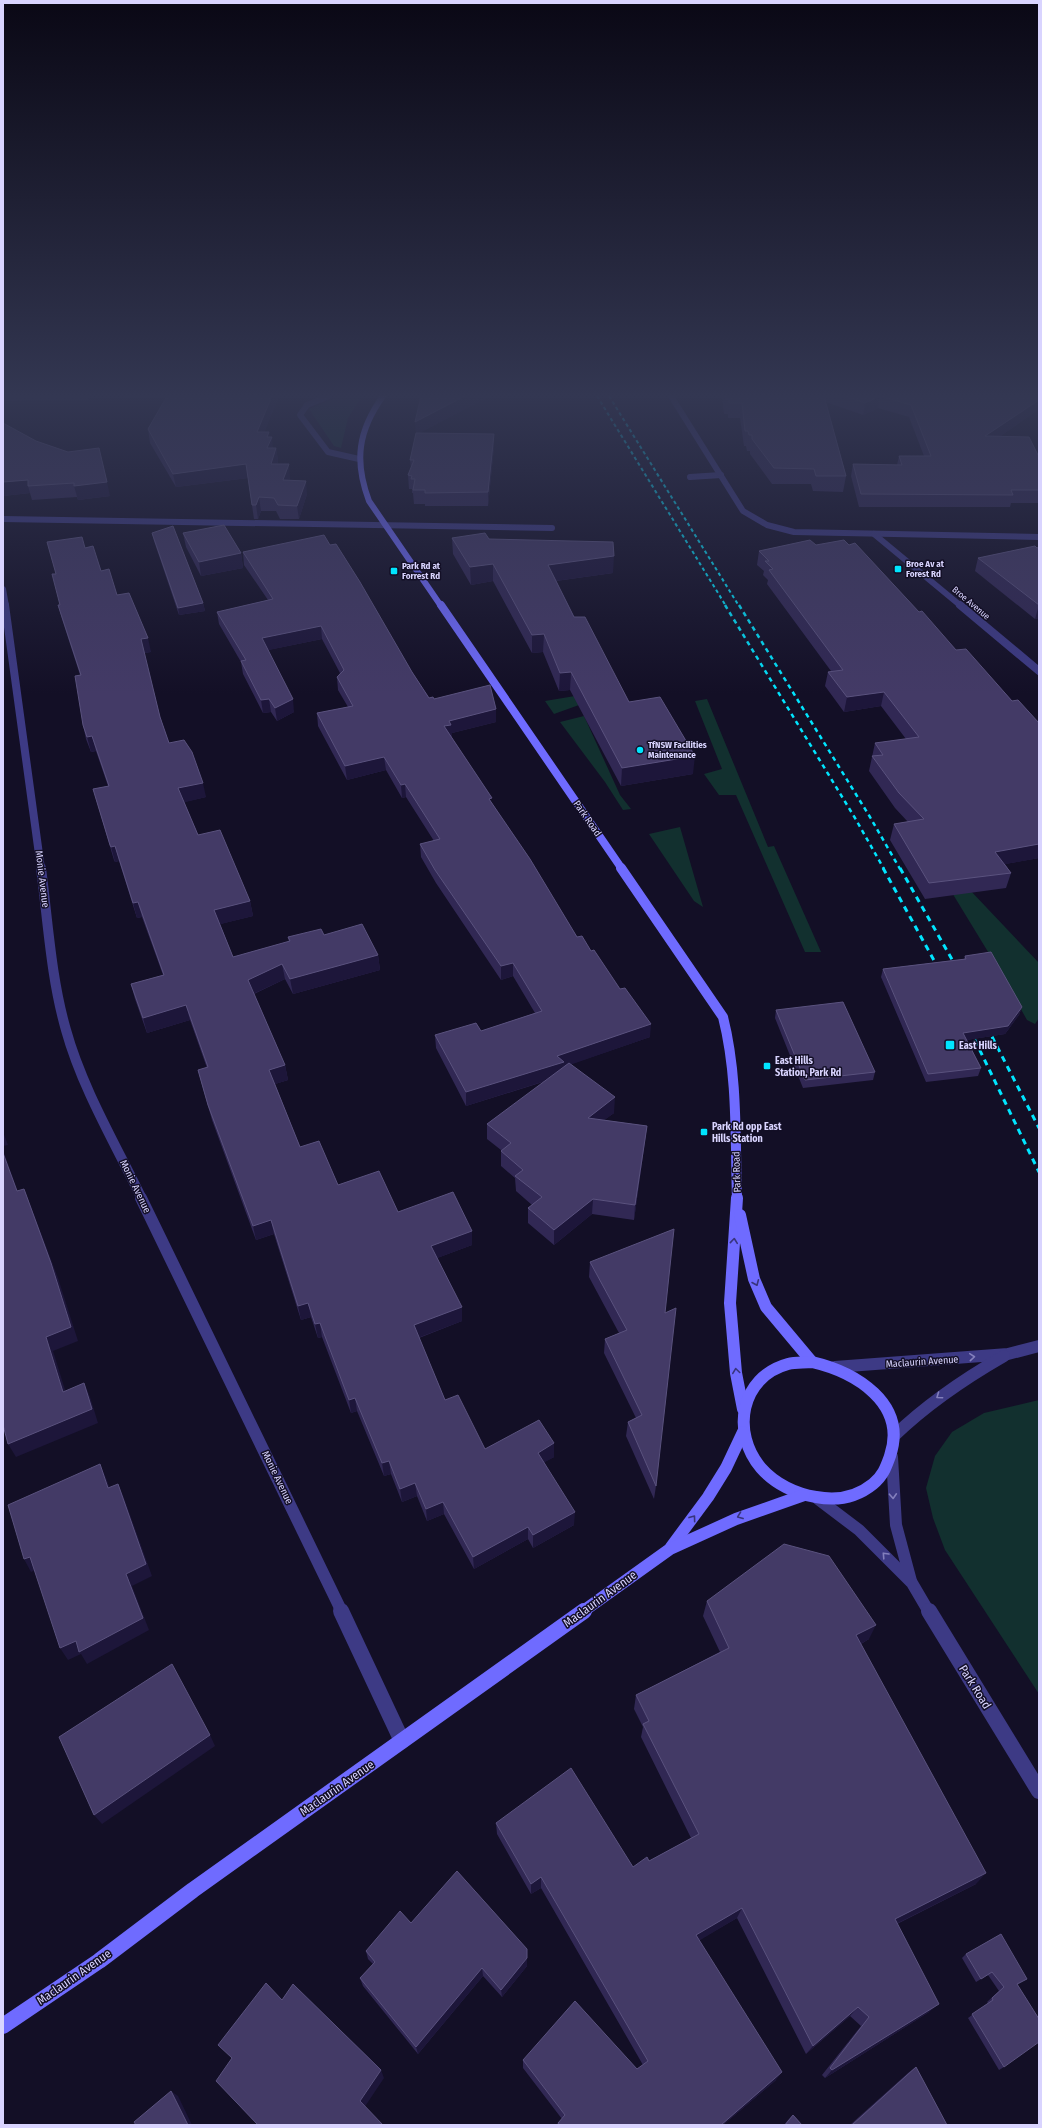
<svg xmlns="http://www.w3.org/2000/svg" width="1042" height="2128" font-family="'Fira Sans Condensed',sans-serif">
<style>
.green{fill:#12302f}
.lines{fill:none;stroke-linecap:round;stroke-linejoin:round}
.service{stroke:#3d3a85;stroke-width:6}
.minor-far4{stroke:#3d3a85;stroke-width:6}
.minor-far3{stroke:#3d3a85;stroke-width:8}
.minor-far2{stroke:#3d3a85;stroke-width:10}
.minor-far1{stroke:#3d3a85;stroke-width:12}
.minor{stroke:#3d3a85;stroke-width:16}
.tertiary{stroke:#3d3a85;stroke-width:12}
.secondary-far4{stroke:#6f6bff;stroke-width:6}
.secondary-far3{stroke:#6f6bff;stroke-width:8}
.secondary-far2{stroke:#6f6bff;stroke-width:10}
.secondary-far1{stroke:#6f6bff;stroke-width:12}
.secondary{stroke:#6f6bff;stroke-width:16}
.rail-far2{stroke:#00e5ff;stroke-width:2;stroke-dasharray:3.5 3;stroke-linecap:butt}
.rail-far1{stroke:#00e5ff;stroke-width:2.5;stroke-dasharray:4.5 4;stroke-linecap:butt}
.rail{stroke:#00e5ff;stroke-width:3;stroke-dasharray:6 5;stroke-linecap:butt}
.wall{fill:#312854}
.shaded-wall{fill:#1d163a}
.building{fill:#433a66;stroke:#5a527e}
.oneway{stroke:#38347d}
.oneway2{stroke:#837fbc}
.poi-dot{fill:#00e5ff;stroke:#130f26;stroke-width:1.5}
.labels{text-anchor:middle;stroke-width:3;stroke-linejoin:round;paint-order:stroke}
.far-poi-label{font-size:9px;font-weight:bold;fill:#d9d4ff;stroke:#130f26;text-anchor:start}
.far-street-label{font-size:9px;fill:#d9d4ff;stroke:#130f26}
.street-label{font-size:10px;fill:#d9d4ff;stroke:#130f26}
.poi-label{font-size:10px;font-weight:bold;fill:#d9d4ff;stroke:#130f26;text-anchor:start}
.near-street-label{font-size:12px;fill:#d9d4ff;stroke:#130f26}
</style>
<rect width="100%" height="100%" fill="#130f26"/>
<g class="green">
<polygon points="340,396 362,396 348,418 341,448 334,446 309,409"/>
<polygon points="575,696 579,705 554,714 545,701"/>
<polygon points="707,699 768,847 774,846 821,952 805,952 736,795 719,795 704,774 722,769 695,701"/>
<polygon points="584,716 620,795 631,809 623,810 605,782 560,722"/>
<polygon points="680,827 703,907 694,901 649,834"/>
<polygon points="915,832 1039,963 1039,1018 1035,1024 1027,1020 993,960"/>
<polygon points="1039,1400 1039,1694 945,1550 933,1518 926,1488 935,1456 952,1432 984,1413"/>
</g>
<g class="lines">
<polyline class="service" points="690,477 721,475"/>
<g class="minor-far4">
<polyline points="329,396 307,405 300,415 328,452 359,459"/>
<polyline points="671,396 743,511 767,525 794,532 1039,537"/>
<polyline points="3,519 552,528"/>
<polyline points="874,534 961,606"/>
<polyline points="3,589 6,606"/>
</g>
<g class="minor-far3">
<polyline points="5,605 41,869"/>
<polyline points="960,605 1039,671"/>
</g>
<path class="minor-far2" d="M41 868C48 922 51 978 66 1030 82 1088 116 1145 142 1199"/>
<g class="minor-far1">
<polyline points="141,1198 342,1612"/>
<polyline points="892,1457 896,1525 911,1581"/>
<polyline points="818,1499 859,1530 912,1583 929,1612"/>
</g>
<g class="minor">
<polyline points="341,1611 402,1741"/>
<polyline points="929,1611 1039,1791"/>
</g>
<g class="tertiary">
<polyline points="835,1367 1008,1354 1039,1346"/>
<path d="M894 1436C927 1404 964 1379 1004 1356"/>
</g>
<path class="secondary-far4" d="M383 396C358 431 354 461 369 501L441 606"/>
<polyline class="secondary-far3" points="441,605 622,869"/>
<path class="secondary-far2" d="M621 868 723 1017C738 1076 735 1139 737 1199"/>
<g class="secondary-far1">
<polyline points="737,1198 730,1303 736,1373 743,1409"/>
<polyline points="740,1215 754,1279 766,1307 812,1362"/>
<path d="M812 1362C855 1372 908 1403 890 1456 886 1467 883 1476 873 1484 857 1497 837 1501 816 1497 796 1494 775 1484 761 1468 731 1433 740 1377 788 1364 796 1362 804 1363 812 1362Z"/>
<polyline points="671,1547 708,1497 726,1468 743,1432"/>
<polyline points="582,1612 670,1549 736,1519 804,1495"/>
</g>
<polyline class="secondary" points="3,2026 99,1961 193,1890 584,1611"/>
<g class="rail-far2">
<polyline points="597,396 726,606"/>
<polyline points="609,396 739,606"/>
</g>
<g class="rail-far1">
<polyline points="725,605 855,818 884,869"/>
<polyline points="739,605 870,817 900,869"/>
</g>
<g class="rail">
<polyline points="883,868 941,973"/>
<polyline points="900,868 958,970"/>
<polyline points="987,1027 1039,1128"/>
<polyline points="970,1030 1039,1172"/>
</g>
</g>
<g class="wall">
<polygon points="3,396 88,396 89,400 3,401"/>
<polygon points="123,396 279,396 264,432 269,437 273,448 276,448 278,461 277,464 290,478 289,481 307,494 299,519 280,519 276,511 261,511 258,519 254,519 248,478 176,487 150,443 148,429 166,398 124,398"/>
<polygon points="421,396 490,396 419,433 494,434 494,447 488,506 425,506 425,504 414,504 413,493 412,493 412,489 409,489 408,475 411,469 410,460 416,435"/>
<polygon points="718,396 1039,396 1039,409 999,437 1039,457 1039,503 1011,503 1010,507 859,507 851,476 853,464 897,465 899,456 924,456 909,417 878,408 863,415 826,402 846,476 843,492 813,491 811,484 772,484 750,454 750,451 747,451 746,446 744,446 740,418 728,418 728,414 724,414 722,396"/>
<polygon points="3,423 110,496 78,500 77,497 32,500 30,493 3,496"/>
<polygon points="152,533 203,603 205,611 179,615 154,541"/>
<polygon points="183,533 241,553 243,568 201,576 186,547"/>
<polygon points="452,538 489,539 613,573 556,581 574,617 629,702 693,774 621,786 570,690 559,691 543,652 532,653 493,581 471,585 453,554"/>
<polygon points="47,542 85,548 117,595 151,652 144,653 160,717 169,743 206,797 184,802 198,835 250,901 253,916 220,924 233,957 289,942 288,937 324,935 378,955 380,970 293,994 285,979 254,994 285,1065 288,1080 275,1084 300,1147 338,1185 472,1245 437,1258 462,1321 419,1338 445,1400 485,1449 554,1457 544,1462 574,1525 533,1548 528,1539 474,1569 444,1514 427,1521 417,1496 402,1502 391,1474 384,1476 357,1411 351,1413 322,1337 318,1338 311,1317 301,1320 274,1234 256,1240 212,1120 202,1085 198,1070 207,1068 190,1020 147,1033 135,999 131,984 163,975 142,917 137,918 119,861 115,862 114,860 93,789 108,786 96,751 91,752 86,739 83,725 80,675 62,619 58,605 60,605 56,574"/>
<polygon points="816,545 919,612 956,650 1012,701 1039,723 1039,858 1005,864 1011,873 1006,888 925,899 890,840 894,824 908,822 895,808 869,771 875,743 906,739 881,706 844,712 825,686 828,672 831,671 767,584 768,580 763,575 764,571 757,565 759,551"/>
<polygon points="1039,547 1039,618 1035,619 975,571 978,558"/>
<polygon points="243,552 412,672 429,698 496,709 496,722 452,733 452,738 492,803 577,937 650,1037 571,1064 614,1113 604,1120 647,1126 645,1141 634,1220 592,1214 554,1245 528,1223 528,1208 532,1205 516,1191 515,1178 501,1166 501,1150 487,1139 487,1124 546,1081 466,1106 436,1048 435,1035 481,1031 535,1013 513,976 501,980 436,883 421,857 420,844 434,841 406,797 402,798 386,770 347,780 318,726 317,713 348,707 338,690 337,677 340,673 322,639 268,650 294,712 277,721 271,712 263,713 243,674 241,662 219,624 217,612 268,600 244,565"/>
<polygon points="965,956 1022,1007 1019,1015 1005,1034 966,1040 981,1068 978,1076 926,1082 881,977 883,969 964,959"/>
<polygon points="776,1010 875,1072 873,1080 803,1088 775,1018"/>
<polygon points="590,1262 665,1313 656,1486 654,1499 626,1436 628,1422 636,1418 604,1353 605,1339 619,1333 589,1277"/>
<polygon points="707,1601 869,1639 861,1644 976,1884 897,1924 929,2012 825,2078 822,2075 861,2026 850,2016 806,2054 737,1918 699,1940 776,2080 723,2125 558,2125 558,2123 562,2119 523,2068 523,2060 637,2069 643,2065 541,1888 531,1894 497,1834 496,1823 633,1867 649,1861 691,1838 641,1737 643,1727 634,1709 636,1695 720,1652 703,1616"/>
<polygon points="411,1923 527,1966 502,1997 483,1976 418,2054 363,1986 360,1978 373,1964 368,1959 366,1951"/>
<polygon points="966,1954 1027,1979 1017,1985 1004,2067 999,2070 968,2018 988,2003 987,2002 999,1991 988,1975 976,1982 962,1958"/>
<polygon points="916,2067 947,2125 850,2125 908,2073"/>
<polygon points="793,2115 802,2125 784,2125 788,2120"/>
</g>
<g class="shaded-wall">
<polygon points="272,396 279,396 259,445 257,432"/>
<polygon points="465,396 490,396 416,435 415,422"/>
<polygon points="880,396 878,408 863,415 865,403"/>
<polygon points="1039,400 1039,409 982,449 985,436"/>
<polygon points="269,432 270,441 272,437 273,450 267,448 267,437"/>
<polygon points="494,434 494,447 488,506 488,492"/>
<polygon points="276,448 278,461 272,478 271,464"/>
<polygon points="246,464 248,478 176,487 173,474"/>
<polygon points="289,464 290,478 285,494 283,480"/>
<polygon points="28,480 28,486 30,493 3,496 3,482"/>
<polygon points="306,481 307,494 299,519 297,506"/>
<polygon points="107,482 110,496 78,500 74,486"/>
<polygon points="259,497 261,511 258,519 256,505"/>
<polygon points="241,553 243,568 201,576 199,562"/>
<polygon points="614,556 613,573 548,582 548,565"/>
<polygon points="493,564 493,581 471,585 470,567"/>
<polygon points="203,603 205,611 179,615 178,608"/>
<polygon points="1039,605 1039,618 1035,619"/>
<polygon points="321,626 322,639 264,651 262,638"/>
<polygon points="544,634 543,652 532,653 532,635"/>
<polygon points="148,638 151,652 144,653 141,639"/>
<polygon points="571,672 570,690 559,691 560,673"/>
<polygon points="884,692 881,706 844,712 847,697"/>
<polygon points="269,699 271,712 263,713 261,700"/>
<polygon points="293,699 294,712 277,721 275,708"/>
<polygon points="496,709 496,722 452,733 452,738 444,726 449,721"/>
<polygon points="92,736 96,751 91,752 87,737"/>
<polygon points="695,756 693,774 621,786 622,768"/>
<polygon points="384,757 386,770 347,780 345,766"/>
<polygon points="203,783 206,797 182,803 178,788"/>
<polygon points="405,784 406,797 402,798 401,785"/>
<polygon points="1039,844 1039,858 990,867 995,852"/>
<polygon points="115,846 119,861 115,862 111,847"/>
<polygon points="250,901 253,916 217,925 214,910"/>
<polygon points="138,902 142,917 137,918 133,903"/>
<polygon points="378,955 380,970 293,994 290,979"/>
<polygon points="513,963 513,976 501,980 501,966"/>
<polygon points="282,964 285,979 251,995 248,980"/>
<polygon points="186,1005 190,1020 147,1033 143,1018"/>
<polygon points="1022,1007 1019,1015 1005,1034 960,1041 963,1033"/>
<polygon points="651,1024 650,1037 564,1067 564,1075 466,1106 466,1092 557,1056"/>
<polygon points="285,1065 288,1080 272,1085 269,1070"/>
<polygon points="615,1097 614,1113 587,1133 588,1118"/>
<polygon points="647,1126 645,1141 634,1220 635,1205"/>
<polygon points="3,1132 8,1145 3,1146"/>
<polygon points="3,1150 23,1206 17,1191 3,1153"/>
<polygon points="24,1189 30,1204 58,1278 78,1341 53,1351 70,1406 63,1392 46,1337"/>
<polygon points="593,1199 592,1214 554,1245 554,1230"/>
<polygon points="271,1220 274,1234 256,1240 253,1226"/>
<polygon points="472,1231 472,1245 432,1260 431,1246"/>
<polygon points="308,1303 311,1317 301,1320 298,1306"/>
<polygon points="462,1307 462,1321 415,1339 414,1325"/>
<polygon points="320,1323 322,1337 318,1338 315,1324"/>
<polygon points="84,1383 90,1397 98,1423 16,1457 8,1444"/>
<polygon points="355,1398 357,1411 351,1413 349,1400"/>
<polygon points="554,1443 554,1457 538,1466 538,1453"/>
<polygon points="389,1461 391,1474 384,1476 382,1463"/>
<polygon points="100,1464 106,1478 115,1502 108,1488"/>
<polygon points="415,1483 417,1496 402,1502 400,1489"/>
<polygon points="118,1484 124,1498 152,1576 132,1586 149,1630 87,1664 81,1654 68,1660 60,1648 76,1641 126,1574"/>
<polygon points="443,1502 444,1514 427,1521 426,1509"/>
<polygon points="575,1512 574,1525 533,1548 533,1535"/>
<polygon points="528,1527 528,1539 474,1569 473,1557"/>
<polygon points="30,1557 38,1569 31,1572 24,1559"/>
<polygon points="876,1625 869,1639 850,1650 856,1635"/>
<polygon points="210,1735 215,1746 102,1824 94,1815"/>
<polygon points="986,1873 976,1884 886,1929 895,1919"/>
<polygon points="541,1877 541,1888 531,1894 531,1884"/>
<polygon points="742,1908 737,1918 692,1945 696,1935"/>
<polygon points="527,1958 527,1966 502,1997 501,1990"/>
<polygon points="482,1968 483,1976 418,2054 416,2047"/>
<polygon points="939,2004 929,2012 825,2078 832,2070"/>
<polygon points="858,2007 850,2016 806,2054 813,2046"/>
<polygon points="381,2070 384,2078 364,2108 360,2101"/>
<polygon points="782,2072 776,2080 723,2125 721,2125"/>
<polygon points="171,2091 178,2096 192,2125 188,2125"/>
</g>
<g class="building">
<polygon points="167,396 272,396 257,432 269,432 267,437 272,437 267,448 276,448 271,464 289,464 283,480 306,481 297,506 278,505 274,498 259,497 256,505 252,505 246,464 173,474 148,429"/>
<polygon points="421,396 465,396 415,422"/>
<polygon points="725,396 824,396 846,476 816,476 814,469 774,468 752,439 752,435 749,435 748,431 745,431 742,403 729,403 729,400 726,399"/>
<polygon points="845,396 1039,396 1039,400 985,436 1029,437 1039,457 1039,490 1011,490 1013,495 861,494 853,464 902,465 899,456 931,456 911,405 880,396 865,403"/>
<polygon points="3,423 36,441 68,452 99,448 107,482 74,486 74,483 28,486 28,480 3,482"/>
<polygon points="416,433 494,434 488,492 425,493 425,490 413,490 415,479 411,479 412,476 408,475 414,460 410,460"/>
<polygon points="224,525 241,553 199,562 183,533"/>
<polygon points="173,526 203,603 178,608 152,533"/>
<polygon points="485,533 489,539 613,542 614,556 548,565 574,617 585,617 629,702 660,697 695,756 622,768 571,672 560,673 544,634 532,635 493,564 470,567 452,538"/>
<polygon points="324,535 330,545 336,544 360,582 412,672 429,698 433,697 434,699 490,685 496,709 449,721 451,725 444,726 492,798 489,799 530,859 577,937 582,936 591,951 594,950 620,989 625,988 651,1024 557,1056 564,1062 466,1092 435,1035 476,1023 481,1031 542,1011 513,963 501,966 435,870 420,844 440,839 405,784 401,785 384,757 345,766 317,713 353,706 337,677 344,670 321,626 262,638 293,699 275,708 269,699 261,700 241,661 246,660 217,612 273,599 243,552"/>
<polygon points="82,537 85,548 93,546 101,571 109,569 117,595 129,593 148,638 141,639 160,717 169,743 184,740 192,752 203,783 178,788 198,835 220,830 250,901 214,910 233,957 290,941 288,937 321,929 324,935 362,924 378,955 290,979 282,964 248,980 285,1065 269,1070 300,1147 319,1141 338,1185 379,1171 398,1212 453,1192 472,1231 431,1246 462,1307 414,1325 445,1400 458,1395 485,1449 539,1420 554,1443 538,1453 575,1512 533,1535 528,1527 473,1557 443,1502 426,1509 415,1483 400,1489 389,1461 382,1463 355,1398 349,1400 320,1323 315,1324 308,1303 298,1306 271,1220 253,1226 208,1105 198,1070 208,1067 186,1005 143,1018 131,984 164,975 138,902 133,903 115,846 111,847 110,845 93,789 109,786 92,736 87,737 83,725 75,676 81,675 58,605 60,605 52,574 56,574 47,542"/>
<polygon points="810,540 816,545 844,540 849,545 855,543 919,612 922,611 956,650 966,649 1012,701 1018,700 1039,723 1039,844 995,852 1011,873 929,883 894,824 924,819 899,793 872,756 883,755 875,743 919,737 884,692 847,697 828,672 843,670 769,570 773,569 765,561 769,561 759,551"/>
<polygon points="1035,546 1037,548 1039,547 1039,605 978,558"/>
<polygon points="991,952 1022,1007 1008,1026 963,1033 981,1068 928,1074 883,969 966,959 965,956"/>
<polygon points="843,1002 875,1072 805,1080 776,1010"/>
<polygon points="569,1063 615,1097 588,1118 647,1126 635,1205 593,1199 554,1230 528,1208 542,1197 515,1176 523,1170 501,1151 511,1143 487,1124"/>
<polygon points="3,1153 17,1191 24,1189 51,1263 71,1327 46,1337 63,1392 84,1383 92,1409 8,1444 3,1425"/>
<polygon points="674,1229 665,1313 676,1308 656,1486 628,1422 642,1415 605,1339 627,1330 590,1262"/>
<polygon points="100,1464 108,1488 118,1484 146,1564 126,1574 143,1618 79,1652 76,1641 60,1648 30,1557 24,1559 8,1505"/>
<polygon points="784,1544 829,1556 876,1625 856,1635 986,1873 895,1919 939,2004 832,2070 830,2068 869,2017 858,2007 813,2046 742,1908 696,1935 782,2072 721,2125 559,2125 558,2123 565,2115 523,2060 575,2001 637,2069 648,2061 541,1877 531,1884 496,1823 571,1768 633,1867 647,1857 649,1861 699,1834 643,1724 649,1721 636,1695 729,1648 707,1601"/>
<polygon points="172,1664 210,1735 94,1815 59,1737"/>
<polygon points="457,1871 527,1949 527,1958 501,1990 482,1968 416,2047 360,1978 375,1962 366,1951 400,1911 411,1923"/>
<polygon points="1001,1934 1027,1979 1017,1984 1039,2019 1039,2042 1004,2067 972,2014 993,2000 992,1998 1004,1987 992,1972 981,1979 966,1954"/>
<polygon points="266,1983 282,2000 293,1984 381,2070 360,2101 383,2125 258,2125 216,2081 232,2058 218,2045"/>
<polygon points="916,2067 947,2125 852,2125"/>
<polygon points="171,2091 188,2125 136,2125 134,2122"/>
<polygon points="793,2115 802,2125 785,2125"/>
</g>
<defs><path id="oneway-chevron" d="M-2-3.5L2.5 0L-2 3.5" fill="none" stroke-width="1.6" stroke-linecap="round" stroke-linejoin="round"/></defs>
<g class="oneway">
<use href="#oneway-chevron" transform="translate(734 1241) rotate(-84)"/>
<use href="#oneway-chevron" transform="translate(756 1283) rotate(67)"/>
<use href="#oneway-chevron" transform="translate(736 1371) rotate(-98)"/>
<use href="#oneway-chevron" transform="translate(740 1516) rotate(159)"/>
<use href="#oneway-chevron" transform="translate(693 1518) rotate(-54)"/>
</g>
<g class="oneway2">
<use href="#oneway-chevron" transform="translate(972 1357) rotate(-5)"/>
<use href="#oneway-chevron" transform="translate(939 1396) rotate(145)"/>
<use href="#oneway-chevron" transform="translate(893 1496) rotate(87)"/>
<use href="#oneway-chevron" transform="translate(885 1555) rotate(-133)"/>
</g>
<linearGradient id="sky" x2="0" y2="1"><stop stop-color="#0a0815"/><stop offset="0.57" stop-color="#333752"/><stop offset="1" stop-color="#333752" stop-opacity="0"/></linearGradient>
<rect width="1042" height="694" fill="url(#sky)"/>
<g class="poi-dot">
<rect x="894" y="565" width="8" height="8" rx="2"/>
<rect x="390" y="567" width="8" height="8" rx="2"/>
<circle cx="640" cy="750" r="4"/>
<rect x="945" y="1040" width="10" height="10" rx="2"/>
<rect x="763" y="1062" width="8" height="8" rx="2"/>
<rect x="700" y="1128" width="8" height="8" rx="2"/>
</g>
<g class="labels">
<g class="far-poi-label">
<text x="906" y="567">Broe Av at<tspan x="906" dy="10">Forest Rd</tspan></text>
<text x="402" y="569">Park Rd at<tspan x="402" dy="10">Forrest Rd</tspan></text>
<text x="648" y="748">TfNSW Facilities<tspan x="648" dy="10">Maintenance</tspan></text>
</g>
<g class="far-street-label">
<text transform="translate(971 603) rotate(40)" y="3">Broe Avenue</text>
</g>
<g class="street-label">
<text transform="translate(588 818) rotate(55)" y="4">Park Road</text>
<text transform="translate(43 879) rotate(83)" y="4">Monie Avenue</text>
<text transform="translate(736 1172) rotate(-92)" y="4">Park Road</text>
<text transform="translate(136 1186) rotate(64)" y="4">Monie Avenue</text>
<text transform="translate(922 1361) rotate(-4)" y="4">Maclaurin Avenue</text>
<text transform="translate(278 1477) rotate(64)" y="4">Monie Avenue</text>
</g>
<g class="poi-label">
<text x="959" y="1049">East Hills</text>
<text x="775" y="1064">East Hills<tspan x="775" dy="12">Station, Park Rd</tspan></text>
<text x="712" y="1130">Park Rd opp East<tspan x="712" dy="12">Hills Station</tspan></text>
</g>
<g class="near-street-label">
<text transform="translate(600 1599) rotate(-36)" y="4">Maclaurin Avenue</text>
<text transform="translate(975 1687) rotate(58)" y="4">Park Road</text>
<text transform="translate(337 1788) rotate(-35)" y="4">Maclaurin Avenue</text>
<text transform="translate(74 1977) rotate(-35)" y="4">Maclaurin Avenue</text>
</g>
</g>
<rect width="1042" height="2128" fill="none" stroke="#d9d4ff" stroke-width="8"/>
</svg>
